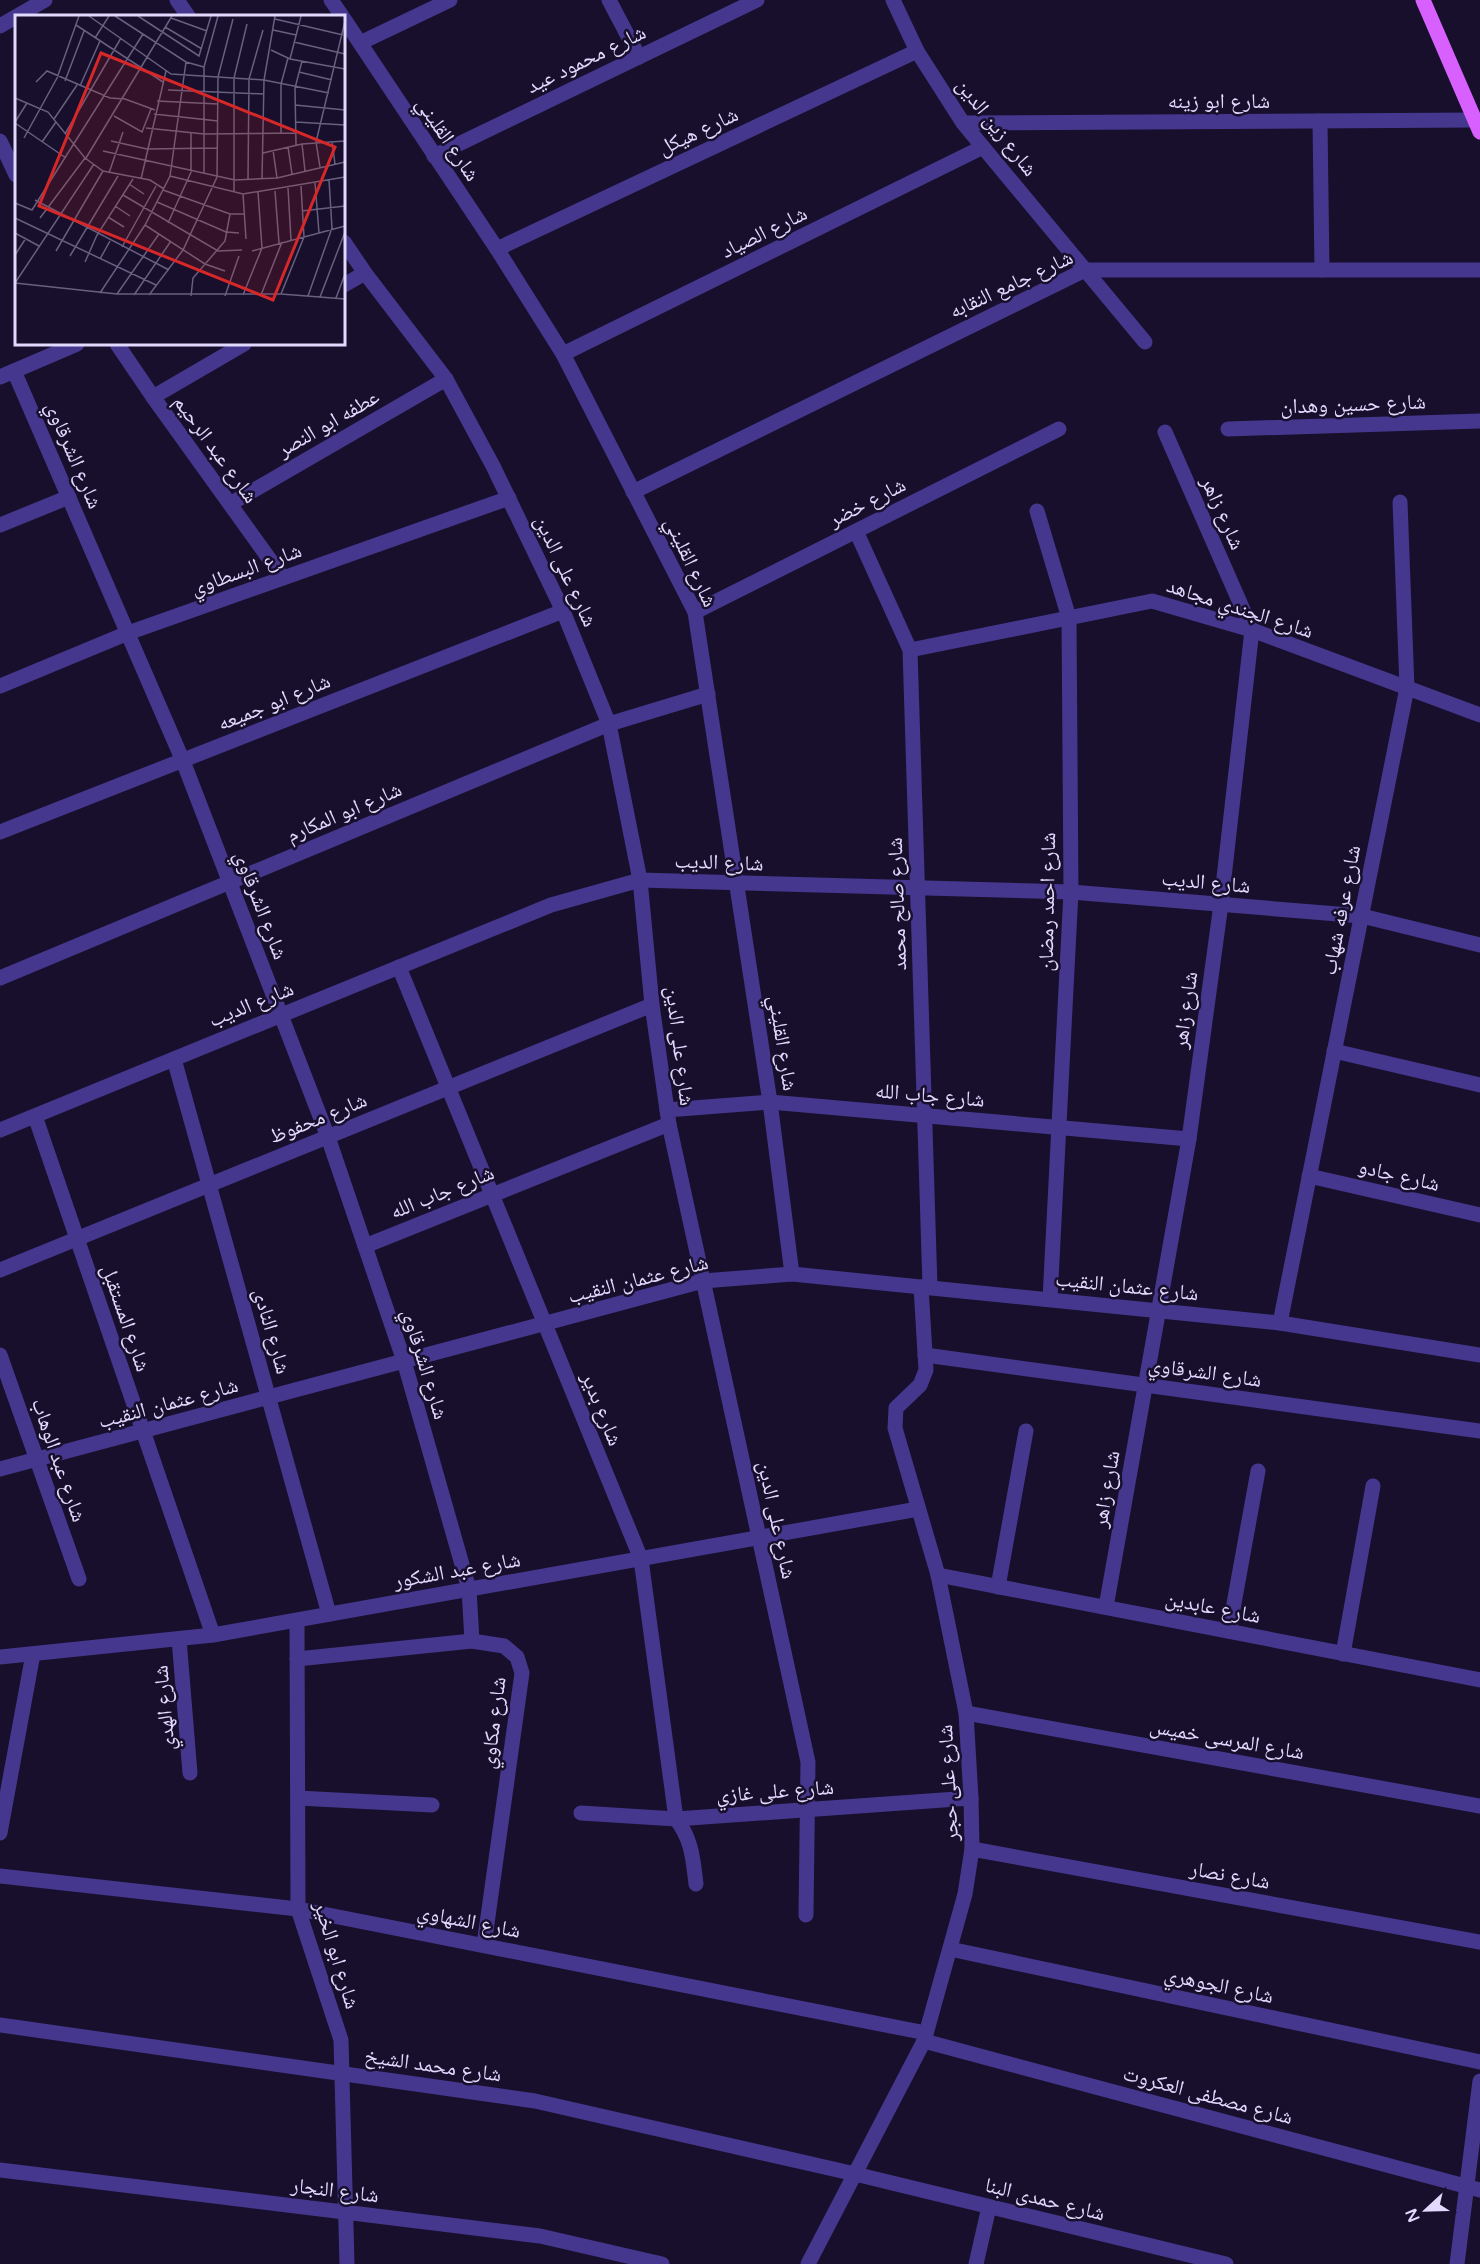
<svg xmlns="http://www.w3.org/2000/svg" width="1480" height="2264" font-family="'Varela Round','Noto Naskh Arabic',sans-serif">
<style>
.lines{fill:none;stroke-linecap:round;stroke-linejoin:round}
.minor{stroke:#45378d;stroke-width:15}
.major{stroke:#d860ff;stroke-width:15}
.labels{text-anchor:middle;stroke-width:5;stroke-linejoin:round;paint-order:stroke}
.street-label{font-size:21px;fill:#e2d9ff;stroke:#170f2b}
.inset-road{fill:none;stroke:#686080;stroke-width:1.5}
.view{fill:#d62828;fill-opacity:0.15;stroke:#d62828;stroke-width:3}
.inset-edge{fill:none;stroke:#e2d9ff;stroke-width:3}
</style>
<rect width="100%" height="100%" fill="#170f2b"/>
<g class="lines">
<g class="minor">
<polyline points="177,0 188,16"/>
<polyline points="331,0 342,16"/>
<polyline points="609,0 639,57"/>
<polyline points="893,0 917,51 963,123 1145,342"/>
<polyline points="344,19 497,249 563,354 695,612 770,1102 792,1274"/>
<polyline points="0,26 45,0"/>
<polyline points="360,43 450,0"/>
<polyline points="1320,121 1322,270"/>
<polyline points="963,123 1475,120"/>
<polyline points="0,141 16,175"/>
<polyline points="434,156 757,0"/>
<polyline points="344,242 365,273 446,379 493,466 563,611 609,724 640,880 652,1005 669,1124 808,1762 806,1915"/>
<polyline points="497,249 917,51"/>
<polyline points="344,285 365,273"/>
<polyline points="117,344 153,397 283,578"/>
<polyline points="563,354 983,147"/>
<polyline points="14,371 183,761 328,1137 404,1361 469,1589 472,1641"/>
<polyline points="0,377 77,344"/>
<polyline points="153,397 244,344"/>
<polyline points="1228,429 1480,421"/>
<polyline points="633,492 1085,270 1480,270"/>
<polyline points="230,504 446,379"/>
<polyline points="1037,511 1069,618 1071,892 1050,1299"/>
<polyline points="0,525 69,497"/>
<polyline points="856,531 910,650 930,1287"/>
<polyline points="695,612 1059,429"/>
<polyline points="910,650 1152,601 1252,630 1480,715"/>
<polyline points="0,686 128,633 509,498"/>
<polyline points="0,832 563,611"/>
<path d="M399 967 641 1559 676 1819C692 1839 693 1860 696 1884"/>
<polyline points="0,978 609,724 708,694"/>
<polyline points="1334,1051 1480,1085"/>
<polyline points="174,1059 329,1614"/>
<polyline points="667,1110 770,1102 1189,1139"/>
<polyline points="35,1116 213,1635"/>
<polyline points="0,1130 551,905 640,880 1071,892 1362,916 1480,945"/>
<polyline points="1309,1176 1480,1215"/>
<polyline points="365,1246 669,1124"/>
<polyline points="0,1270 652,1005"/>
<polyline points="1280,1323 1407,688 1400,502"/>
<polyline points="0,1355 79,1579"/>
<polyline points="925,1355 1480,1431"/>
<polyline points="0,1469 703,1281 792,1274 1280,1323 1480,1355"/>
<polyline points="938,1575 1480,1680"/>
<polyline points="998,1587 1026,1431"/>
<polyline points="1106,1607 1189,1139 1221,904 1252,630 1165,432"/>
<polyline points="297,1621 298,1909 341,2040 347,2264"/>
<polyline points="1229,1631 1258,1471"/>
<polyline points="179,1639 190,1773"/>
<polyline points="1343,1654 1373,1486"/>
<polyline points="0,1657 213,1635 918,1509"/>
<polyline points="297,1659 472,1641 504,1646 517,1657 522,1673 484,1945"/>
<polyline points="966,1713 1480,1806"/>
<polyline points="298,1798 432,1805"/>
<polyline points="581,1813 676,1819 971,1798"/>
<polyline points="0,1833 33,1654"/>
<polyline points="972,1849 1480,1942"/>
<polyline points="0,1876 298,1909 926,2033"/>
<polyline points="950,1949 1480,2062"/>
<polyline points="0,2025 535,2101 855,2174 1226,2264"/>
<polyline points="924,2041 1480,2190"/>
<polyline points="0,2170 540,2236 662,2264"/>
<polyline points="808,2264 924,2041 965,1894 972,1849 971,1798 966,1713 938,1575 895,1428 896,1408 920,1385 926,1370 921,1287"/>
<polyline points="976,2264 989,2207"/>
<polyline points="1457,2264 1480,2081"/>
</g>
<polyline class="major" points="1423,0 1480,132"/>
</g>
<g class="labels">
<g class="street-label">
<text transform="translate(586 59) rotate(-26)" y="7">شارع محمود عيد</text>
<text x="1219" y="108">شارع ابو زينه</text>
<text transform="translate(997 127) rotate(52)" y="7">شارع زين الدين</text>
<text transform="translate(698 131) rotate(-25)" y="7">شارع هيكل</text>
<text transform="translate(448 139) rotate(56)" y="7">شارع القليني</text>
<text transform="translate(764 232) rotate(-26)" y="7">شارع الصياد</text>
<text transform="translate(1011 284) rotate(-25)" y="7">شارع جامع النقابه</text>
<text transform="translate(1353 404) rotate(-2)" y="7">شارع حسين وهدان</text>
<text transform="translate(328 423) rotate(-30)" y="7">عطفه ابو النصر</text>
<text transform="translate(216 449) rotate(54)" y="7">شارع عبد الرحيم</text>
<text transform="translate(74 455) rotate(67)" y="7">شارع الشرقاوي</text>
<text transform="translate(867 502) rotate(-27)" y="7">شارع خضر</text>
<text transform="translate(1223 513) rotate(66)" y="7">شارع زاهر</text>
<text transform="translate(691 562) rotate(65)" y="7">شارع القليني</text>
<text transform="translate(246 569) rotate(-20)" y="7">شارع البسطاوي</text>
<text transform="translate(566 571) rotate(65)" y="7">شارع على الدين</text>
<text transform="translate(1240 608) rotate(18)" y="7">شارع الجندي مجاهد</text>
<text transform="translate(274 702) rotate(-22)" y="7">شارع ابو جميعه</text>
<text transform="translate(344 812) rotate(-23)" y="7">شارع ابو المكارم</text>
<text transform="translate(719 862) rotate(2)" y="7">شارع الديب</text>
<text transform="translate(1206 882) rotate(5)" y="7">شارع الديب</text>
<text transform="translate(1047 902) rotate(-89)" y="7">شارع احمد رمضان</text>
<text transform="translate(897 904) rotate(-92)" y="7">شارع صالح محمد</text>
<text transform="translate(261 905) rotate(69)" y="7">شارع الشرقاوي</text>
<text transform="translate(1341 910) rotate(-79)" y="7">شارع عرفه شهاب</text>
<text transform="translate(251 1004) rotate(-22)" y="7">شارع الديب</text>
<text transform="translate(1185 1010) rotate(-82)" y="7">شارع زاهر</text>
<text transform="translate(783 1043) rotate(81)" y="7">شارع القليني</text>
<text transform="translate(680 1046) rotate(83)" y="7">شارع على الدين</text>
<text transform="translate(930 1095) rotate(5)" y="7">شارع جاب الله</text>
<text transform="translate(318 1118) rotate(-22)" y="7">شارع محفوظ</text>
<text transform="translate(1399 1175) rotate(13)" y="7">شارع جادو</text>
<text transform="translate(442 1192) rotate(-22)" y="7">شارع جاب الله</text>
<text transform="translate(638 1279) rotate(-14)" y="7">شارع عثمان النقيب</text>
<text transform="translate(1127 1286) rotate(6)" y="7">شارع عثمان النقيب</text>
<text transform="translate(126 1318) rotate(71)" y="7">شارع المستقبل</text>
<text transform="translate(272 1331) rotate(74)" y="7">شارع النادى</text>
<text transform="translate(425 1364) rotate(73)" y="7">شارع الشرقاوي</text>
<text transform="translate(1205 1372) rotate(8)" y="7">شارع الشرقاوي</text>
<text transform="translate(168 1403) rotate(-15)" y="7">شارع عثمان النقيب</text>
<text transform="translate(602 1409) rotate(68)" y="7">شارع بدير</text>
<text transform="translate(59 1460) rotate(71)" y="7">شارع عبد الوهاب</text>
<text transform="translate(1106 1489) rotate(-80)" y="7">شارع زاهر</text>
<text transform="translate(777 1520) rotate(78)" y="7">شارع على الدين</text>
<text transform="translate(457 1570) rotate(-10)" y="7">شارع عبد الشكور</text>
<text transform="translate(1213 1607) rotate(11)" y="7">شارع عابدين</text>
<text transform="translate(164 1708) rotate(-95)" y="7">شارع الهدي</text>
<text transform="translate(493 1723) rotate(-83)" y="7">شارع مكاوي</text>
<text transform="translate(1227 1739) rotate(10)" y="7">شارع المرسى خميس</text>
<text transform="translate(948 1783) rotate(-93)" y="7">شارع على حجر</text>
<text transform="translate(775 1791) rotate(-4)" y="7">شارع على غازي</text>
<text transform="translate(1230 1875) rotate(10)" y="7">شارع نصار</text>
<text transform="translate(469 1921) rotate(11)" y="7">شارع الشهاوي</text>
<text transform="translate(337 1955) rotate(73)" y="7">شارع ابو الخير</text>
<text transform="translate(1219 1985) rotate(12)" y="7">شارع الجوهري</text>
<text transform="translate(433 2065) rotate(8)" y="7">شارع محمد الشيخ</text>
<text transform="translate(1208 2095) rotate(15)" y="7">شارع مصطفى العكروت</text>
<text transform="translate(335 2190) rotate(7)" y="7">شارع النجار</text>
<text transform="translate(1045 2199) rotate(14)" y="7">شارع حمدى البنا</text>
</g>
</g>
<g transform="translate(15 15)">
<rect width="330" height="330" fill="#170f2b"/>
<path class="inset-road" d="M74 1 156 59 249 65 314 78M100 1 171 47 189 52M123 1 184 41 196 1M156 3 192 16M260 4 328 20M61 10 148 67M150 12 187 34M258 15 281 20M80 23 94 1M279 27 330 39M256 35 275 44 330 54M275 44 286 1M284 57 317 65M50 66 69 16M21 67 32 56 95 83 110 84 140 95M65 71 85 26M153 75 249 79M0 83 33 97 70 143 88 156 135 165 149 174M142 86 203 89M280 90 330 95M139 99 203 106M99 101 127 117 136 94M39 104 62 70M0 107 12 88M281 107 330 110M0 108 51 143M131 113 189 119 281 118M50 119 106 23M266 119V69L273 43M9 123 42 63 64 1M96 126 132 134 203 133M317 126 320 149M27 127 41 107M287 129 290 156M281 130 280 73 287 46M273 132 277 159M258 135 262 163M88 136 220 165 262 163 330 147M248 138 287 129 330 126M71 143 157 1M305 152 301 127 330 6M176 155V118M94 158 108 117M189 158V52L203 1M155 161 228 179 330 162M126 164 151 56M247 164 249 65 260 1M233 165 234 64 248 15M300 168 304 218M114 169 129 179M273 173 276 225M148 175 215 199H229M260 176 264 228M219 177V63L232 9M228 179 231 224M108 180 203 236 227 235M20 185 154 255M142 187 211 217 224 218M0 188 17 195 128 19M100 191 115 201M287 196 330 191M93 202 109 212M0 203 141 270M25 203 70 143M153 208 177 155M130 210 190 249 210 256M0 218 24 231M107 232 141 171M41 236 88 156M237 236 330 211M0 240 11 223M55 241 103 161M85 244 95 226M70 247 82 220 118 164M0 268 79 149M0 268 102 279H266L330 284M85 278 130 210 155 161 171 47M102 279 144 219M266 279 289 222 286 171M119 280 156 226M134 280 168 235 202 162 203 62 218 4M228 280 247 233 243 177M246 280 267 227M176 281 178 263 210 226 215 199M210 281 224 241M293 281 317 213 314 165M305 282 330 217M321 283 330 259"/>
<path class="view" d="M86 38 320 132 258 285 24 191Z"/>
<rect width="330" height="330" class="inset-edge"/>
</g>
<g transform="translate(1426 2210) rotate(248)" stroke="#170f2b" stroke-width="4.5" paint-order="stroke">
<path d="M0-4.5L10 22L0 15L-10 22Z" fill="#e2d9ff"/>
<text y="-9" font-size="16" font-weight="bold" text-anchor="middle" fill="#e2d9ff">N</text>
</g>
</svg>
